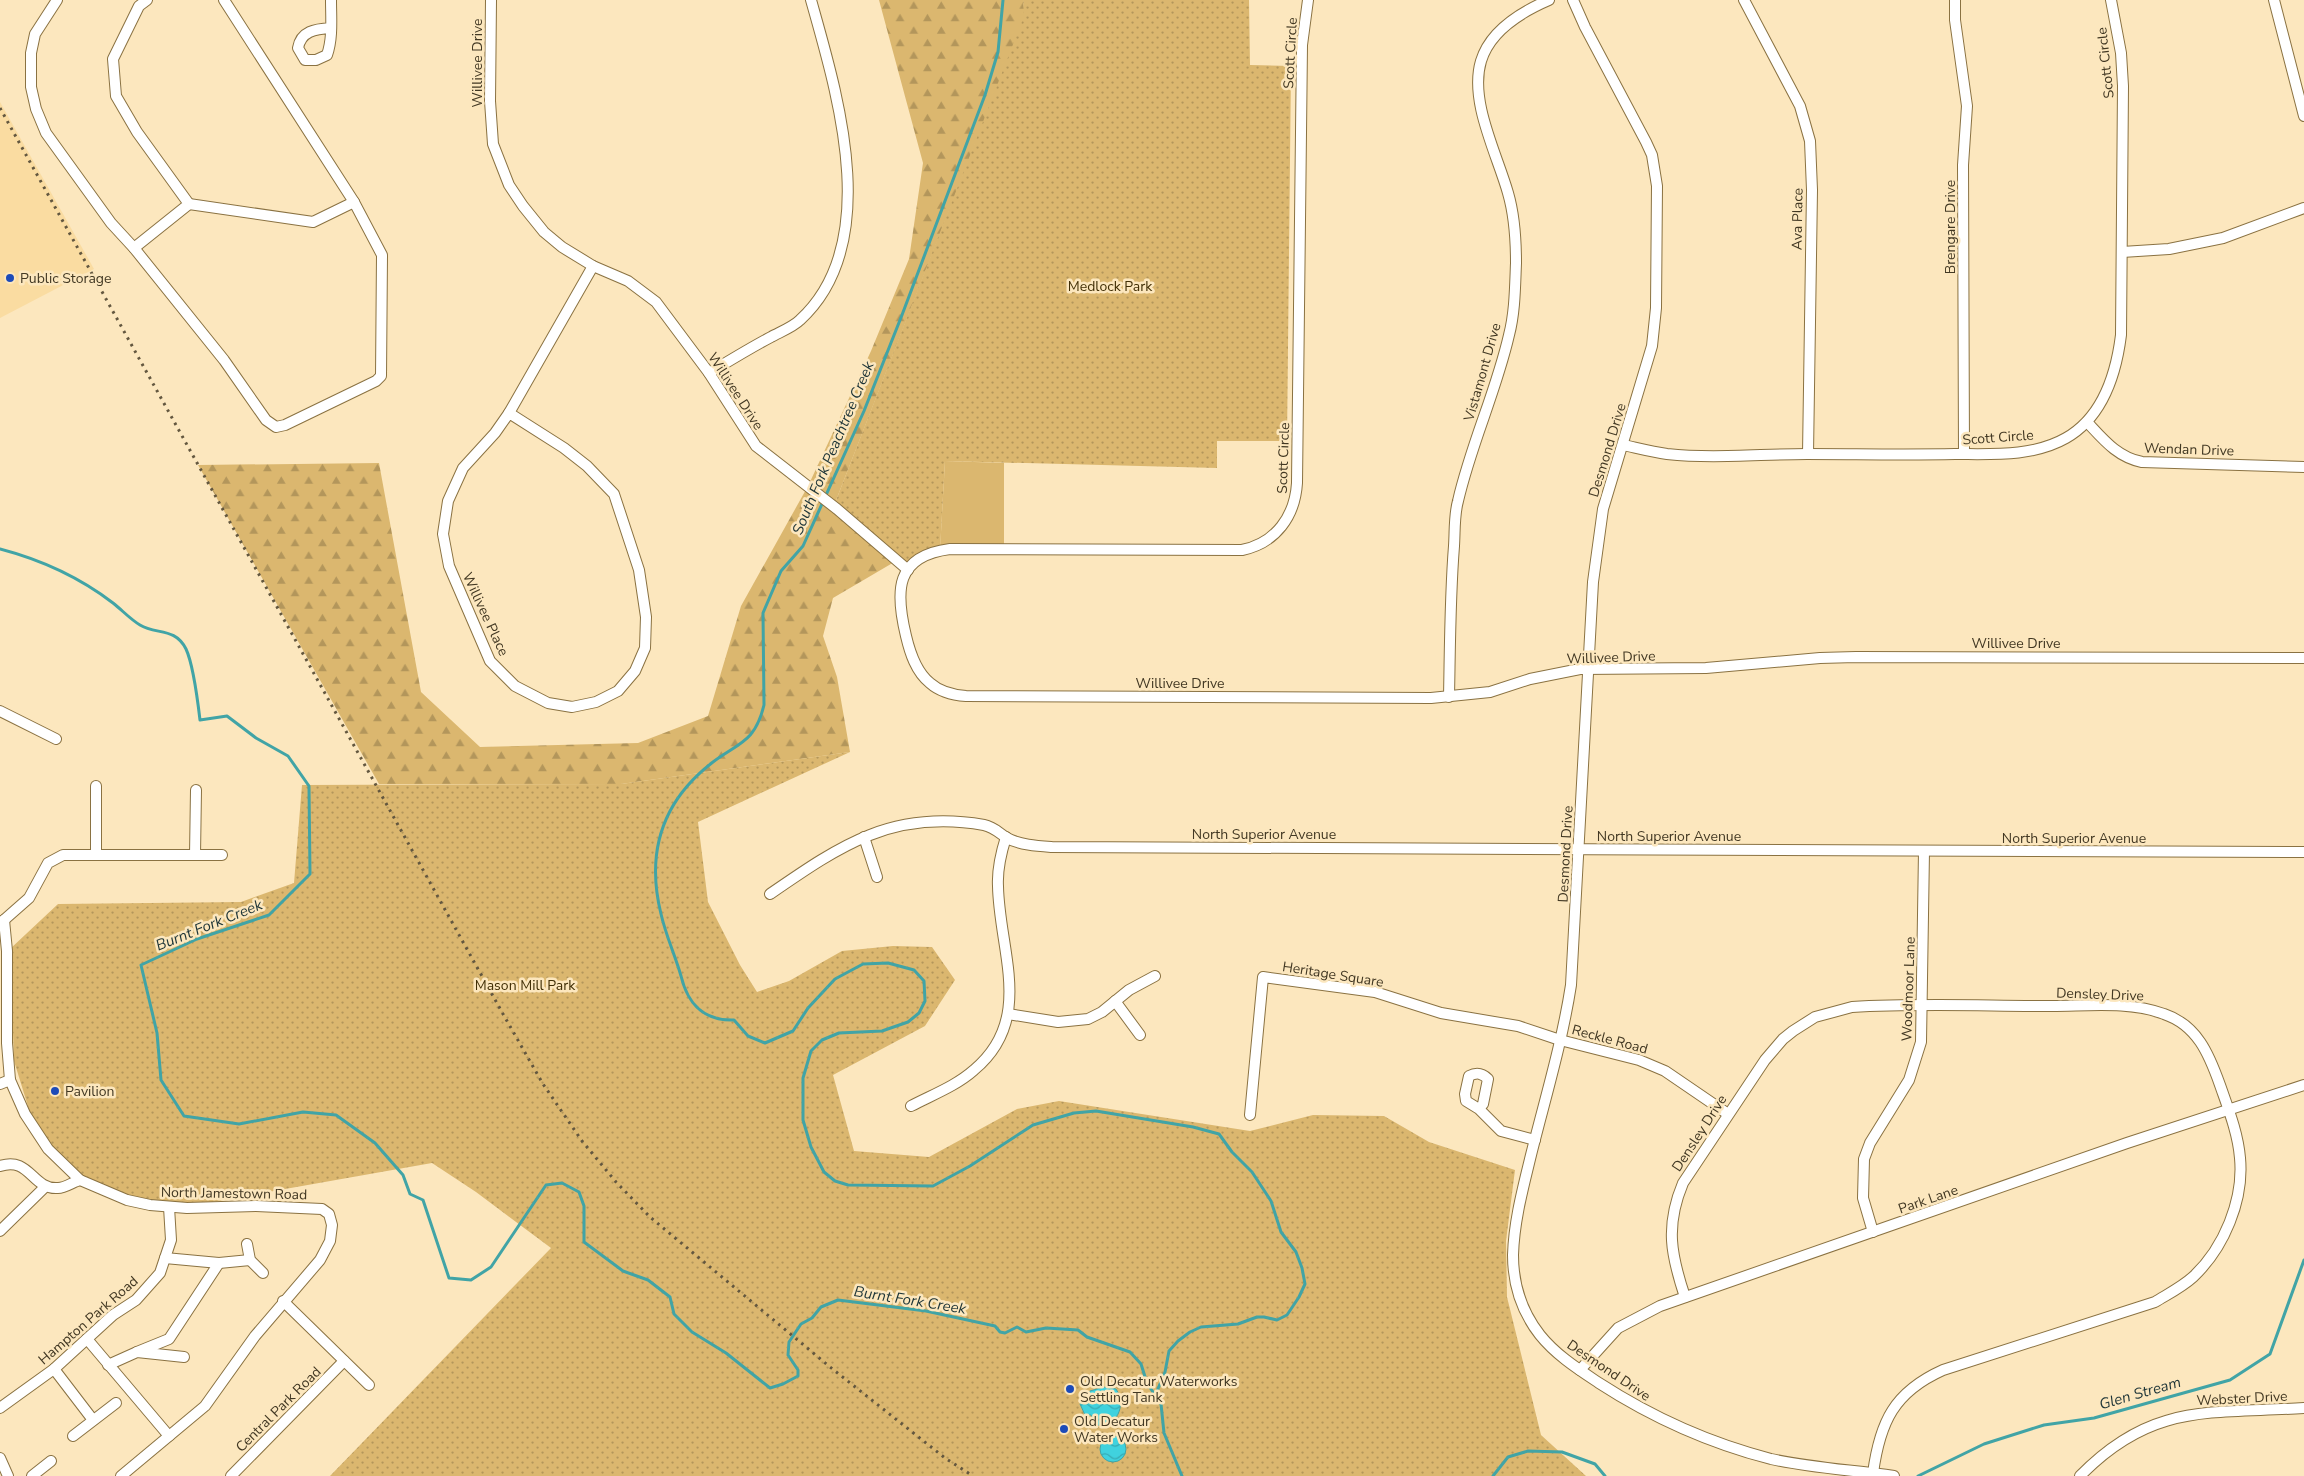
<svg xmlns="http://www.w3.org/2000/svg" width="2304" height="1476" font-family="'Nunito Sans',sans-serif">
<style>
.built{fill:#fadca1}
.green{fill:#dbb76f}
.forest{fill:url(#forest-firs)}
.park{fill:url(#park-dots)}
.water{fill:url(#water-waves);stroke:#41a4a6}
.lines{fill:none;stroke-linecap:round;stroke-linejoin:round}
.stream{stroke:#41a4a6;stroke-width:3}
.street-casing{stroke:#8a7242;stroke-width:12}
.street{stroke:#fff;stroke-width:10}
.rail{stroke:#63573f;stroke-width:3;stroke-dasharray:2.5 5;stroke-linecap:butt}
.poi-dot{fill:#1d4bb8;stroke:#fce7be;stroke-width:2}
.labels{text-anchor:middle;stroke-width:5;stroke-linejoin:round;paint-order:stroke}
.street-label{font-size:14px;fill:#423823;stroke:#fce7be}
.poi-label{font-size:14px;fill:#423823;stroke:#fce7be;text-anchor:start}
.park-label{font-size:14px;fill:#412f06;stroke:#fce7be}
.water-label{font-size:15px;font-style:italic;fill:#1d3437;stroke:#fce7be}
</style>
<defs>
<pattern id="forest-firs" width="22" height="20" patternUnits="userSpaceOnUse" patternTransform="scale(1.25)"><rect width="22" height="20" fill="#dbb76f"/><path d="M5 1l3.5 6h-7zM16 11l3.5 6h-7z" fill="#b3965b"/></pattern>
<pattern id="park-dots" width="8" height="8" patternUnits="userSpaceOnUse" patternTransform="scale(1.25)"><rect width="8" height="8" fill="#dbb76f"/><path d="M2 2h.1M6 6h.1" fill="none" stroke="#b3965b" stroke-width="1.8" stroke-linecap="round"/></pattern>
<pattern id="water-waves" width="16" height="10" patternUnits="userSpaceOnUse" patternTransform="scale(1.25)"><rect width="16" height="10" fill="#40d2de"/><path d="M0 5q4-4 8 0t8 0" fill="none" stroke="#37abb4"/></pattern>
</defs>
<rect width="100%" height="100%" fill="#fce7be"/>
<polygon class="built" points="0,102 94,269 0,318"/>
<polygon class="green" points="945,461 1004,463 1004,549 940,550"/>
<g class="forest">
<polygon points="879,0 1023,0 1025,16 835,503 809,484 871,351 909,259 923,163"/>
<polygon points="379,463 421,692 480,747 638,743 708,716 741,606 808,486 896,561 833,598 823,636 837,677 850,752 621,784 379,784 198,465"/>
</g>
<g class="park">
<polygon points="1023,0 1249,0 1250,65 1291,66 1287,441 1217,441 1217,468 945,461 940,550 908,570 835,503 1024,16"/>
<polygon points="850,752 698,822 708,902 740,965 757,992 789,981 842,951 893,946 932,947 955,980 925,1026 833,1075 854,1151 929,1157 1017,1109 1059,1101 1250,1131 1313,1115 1384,1116 1429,1142 1515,1170 1506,1241 1507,1297 1541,1435 1586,1476 330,1476 551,1248 476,1192 432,1163 195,1205 103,1196 58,1159 31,1116 14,1061 10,949 58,904 241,902 294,883 302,785 621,784"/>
</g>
<g class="water">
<path d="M1104 1387 1116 1389C1127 1405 1117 1428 1096 1425L1091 1415H1085L1080 1404 1090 1391Z"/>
<circle cx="1113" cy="1449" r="13"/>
</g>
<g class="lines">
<g class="stream">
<path d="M1003 0 998 52 985 95 902 315 864 411 803 546 781 571 763 613 764 705C755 742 740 742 713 762 662 801 646 853 661 914 666 936 675 955 681 976 688 1005 704 1021 734 1020L748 1036 765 1043 793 1031 808 1008 835 979 863 964 888 963 914 970 924 981 925 1001 919 1013 908 1022 882 1031 839 1033 822 1040 811 1051 803 1078V1120L811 1147 824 1172 835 1181 848 1185 933 1186 970 1166 1033 1125 1074 1113 1096 1111 1193 1127 1219 1134 1232 1152 1252 1172 1271 1201 1281 1232 1296 1252 1302 1268 1305 1284 1299 1297 1287 1315 1277 1320 1264 1317H1257L1238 1324 1201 1327 1190 1332 1178 1341 1169 1351 1165 1372 1155 1396"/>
<path d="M0 549C42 560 79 577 113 603 122 610 130 619 140 625 156 635 175 627 186 649 193 664 198 703 200 720L227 716 256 738 288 756 309 786 310 874 269 915 197 939 141 965 157 1033 161 1080 184 1116 239 1124 303 1112 336 1115 375 1143 403 1175 410 1194 423 1200 449 1278 471 1280 491 1267 546 1185 562 1183 579 1192 584 1206V1242L623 1271 648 1280 670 1297 674 1314 692 1332 726 1353 770 1388 783 1384 798 1376V1370L788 1355 789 1342 801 1324 812 1318 821 1307 838 1300 926 1311 995 1326 1000 1332 1005 1333 1017 1327 1026 1332 1046 1328 1078 1330 1087 1337 1130 1352 1141 1364 1147 1383 1161 1404 1164 1433 1182 1476"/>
<polyline points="1493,1476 1508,1457 1528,1451 1562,1452 1595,1464 1605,1476"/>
<polyline points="1918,1476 1984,1444 2044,1425 2094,1418 2230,1380 2270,1354 2304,1260"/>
</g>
<defs>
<g id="street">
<polyline points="57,0 35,34 31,53 31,87 36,109 46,133 111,223 134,248 224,360 266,420 276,427 285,425 376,381 381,376 382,255 354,202 224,0"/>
<polyline points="491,0 490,101 493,144 509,185 523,206 544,232 562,247 593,266 628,281 656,302 709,373 756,446 837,509 908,570"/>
<path d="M1308 0 1302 45 1297 483C1295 516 1276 543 1242 550L950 549C895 556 895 591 906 636 910 653 916 672 930 683 940 692 952 695 966 696L1431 698 1490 692 1530 679 1580 669 1706 668 1820 658 1856 657 2304 658"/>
<path d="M1573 0 1585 27 1646 142 1652 155 1657 186 1656 308 1652 346 1603 509 1593 582 1571 985C1562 1043 1545 1099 1531 1155 1523 1188 1514 1221 1513 1255 1513 1285 1522 1312 1540 1335 1556 1355 1578 1369 1599 1383 1653 1418 1709 1443 1771 1459 1811 1468 1853 1470 1894 1476"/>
<polyline points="1744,0 1800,106 1810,141 1812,190 1808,454"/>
<polyline points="1955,0 1955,20 1967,106 1963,165 1964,454"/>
<polyline points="2274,0 2304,116"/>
<path d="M331 28C315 29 301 31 298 48L305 60H316L327 55C333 38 331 18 331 0"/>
<polyline points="189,204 313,222 354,202"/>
<polyline points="134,248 189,204 137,132 116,96 113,59 139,6 147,0"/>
<polyline points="2122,252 2169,249 2223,238 2304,208"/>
<path d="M709 373C729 361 750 348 771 337 780 332 793 327 800 320 884 243 837 93 811 0"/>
<polygon points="509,413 564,448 587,466 614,494 639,570 646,617 645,648 635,671 618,691 596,702 572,707 548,703 515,686 490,661 449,566 443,534 448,501 463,468 495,433"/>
<polyline points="509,413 593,266"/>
<path d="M2087 422C2103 439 2117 457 2142 462L2304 467"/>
<path d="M1623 445C1637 448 1652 452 1667 454 1713 459 1761 454 1807 454 1856 454 1906 455 1955 454 1991 454 2033 457 2066 438 2103 417 2116 375 2121 335L2123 86 2121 53 2111 0"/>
<path d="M1449 697C1450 647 1450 596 1454 546 1455 531 1454 515 1458 501 1471 444 1496 392 1509 335 1515 312 1515 287 1516 263 1516 239 1515 217 1508 193 1497 154 1469 101 1481 61 1490 31 1521 12 1549 0"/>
<polyline points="0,711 56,739"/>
<polyline points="96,786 96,855"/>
<polyline points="864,837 877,877"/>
<polyline points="195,855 196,790"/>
<path d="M770 894C841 845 893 809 984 825 994 827 999 833 1007 838 1020 845 1037 846 1052 847L2304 852"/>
<polyline points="4,920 7,951 7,1043 10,1080 25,1114 48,1149 80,1180 127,1200 150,1205 187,1208 256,1206 322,1209 329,1214 332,1225 330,1241 320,1260 255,1336 205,1406 121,1476"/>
<polyline points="4,920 29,898 48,863 63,855 222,855"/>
<polyline points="1115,1001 1140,1035"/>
<polyline points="1008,1014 1058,1022 1088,1019 1102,1012 1129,990 1155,976"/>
<polyline points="0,1084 10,1080"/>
<path d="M911 1106C932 1095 956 1086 974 1070 1035 1019 999 951 998 886 997 869 1001 853 1006 837"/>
<path d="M1479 1109 1483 1104 1488 1079C1482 1073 1477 1072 1469 1076L1465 1094 1466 1101 1479 1109 1501 1131 1535 1140"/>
<polyline points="1250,1115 1263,977 1375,992 1441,1013 1518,1026 1560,1040 1639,1060 1665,1071 1728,1114"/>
<path d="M0 1166C30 1156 32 1190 58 1188 65 1188 73 1182 80 1180"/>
<polyline points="0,1231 45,1187"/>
<polyline points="1873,1232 1863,1198 1864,1159 1870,1143 1909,1080 1921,1042 1924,851"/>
<polyline points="247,1244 250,1260 263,1273"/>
<polyline points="165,1258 219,1263 250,1260"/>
<path d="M1685 1297C1671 1255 1665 1226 1683 1183L1765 1060 1783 1039 1793 1031 1815 1017 1852 1007C1918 1003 1985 1006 2052 1006 2088 1006 2130 1001 2164 1014 2197 1025 2209 1054 2220 1085 2228 1108 2238 1133 2240 1158 2244 1200 2224 1248 2193 1277 2182 1287 2168 1294 2155 1302L1943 1370C1894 1392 1880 1422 1873 1473"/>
<polyline points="283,1301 369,1385"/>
<polyline points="87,1339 169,1436"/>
<polyline points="137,1352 169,1339 219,1263"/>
<polyline points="108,1365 137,1352 184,1357"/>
<polyline points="54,1369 93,1420"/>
<polyline points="1580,1370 1618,1328 1660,1306 2127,1143 2304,1085"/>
<polyline points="0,1408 54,1369 113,1315 136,1300 160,1273 171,1240 169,1207"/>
<polyline points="73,1436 116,1403"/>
<polyline points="0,1458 8,1476"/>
<polyline points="32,1476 51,1461"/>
<polyline points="231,1476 344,1361"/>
<path d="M2080 1476C2152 1402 2210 1414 2304 1408"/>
</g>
</defs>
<use href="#street" class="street-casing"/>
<use href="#street" class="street"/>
<polyline class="rail" points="0,108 503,1014 543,1084 582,1141 616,1182 650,1217 830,1367 945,1458 973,1476"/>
</g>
<g class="poi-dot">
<circle cx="10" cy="278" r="5"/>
<circle cx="55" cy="1091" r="5"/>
<circle cx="1070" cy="1389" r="5"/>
<circle cx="1064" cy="1429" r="5"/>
</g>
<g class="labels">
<g class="street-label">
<text transform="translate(1290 53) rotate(-87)" y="5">Scott Circle</text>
<text transform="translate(477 63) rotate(-90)" y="5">Willivee Drive</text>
<text transform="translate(2105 63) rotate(-96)" y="5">Scott Circle</text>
<text transform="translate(1797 219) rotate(-89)" y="5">Ava Place</text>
<text transform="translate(1950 227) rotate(-90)" y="5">Brengare Drive</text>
<text transform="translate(1482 372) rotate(-74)" y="5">Vistamont Drive</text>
<text transform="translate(736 391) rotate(57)" y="5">Willivee Drive</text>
<text transform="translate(1998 437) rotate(-4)" y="5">Scott Circle</text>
<text transform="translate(2189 449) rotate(2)" y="5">Wendan Drive</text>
<text transform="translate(1607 450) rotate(-73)" y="5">Desmond Drive</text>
<text transform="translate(1283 458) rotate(-88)" y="5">Scott Circle</text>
<text transform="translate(486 614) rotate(65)" y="5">Willivee Place</text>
<text x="2016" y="648">Willivee Drive</text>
<text transform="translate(1611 657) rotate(-2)" y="5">Willivee Drive</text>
<text x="1180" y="688">Willivee Drive</text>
<text x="1264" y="839">North Superior Avenue</text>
<text x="1669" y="841">North Superior Avenue</text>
<text x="2074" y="843">North Superior Avenue</text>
<text transform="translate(1565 854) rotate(-87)" y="5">Desmond Drive</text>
<text transform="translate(1333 974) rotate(9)" y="5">Heritage Square</text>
<text transform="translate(1908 989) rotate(-88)" y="5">Woodmoor Lane</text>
<text transform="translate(2100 994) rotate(2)" y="5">Densley Drive</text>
<text transform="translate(1610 1039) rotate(15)" y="5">Reckle Road</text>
<text transform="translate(1699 1133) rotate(-57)" y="5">Densley Drive</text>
<text transform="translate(234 1193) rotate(1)" y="5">North Jamestown Road</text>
<text transform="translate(1928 1199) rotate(-19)" y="5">Park Lane</text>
<text transform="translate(88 1320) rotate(-41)" y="5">Hampton Park Road</text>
<text transform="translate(1609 1370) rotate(34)" y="5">Desmond Drive</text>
<text transform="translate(2242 1398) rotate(-3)" y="5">Webster Drive</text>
<text transform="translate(278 1409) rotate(-45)" y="5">Central Park Road</text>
</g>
<g class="poi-label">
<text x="20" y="283">Public Storage</text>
<text x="65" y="1096">Pavilion</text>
<text x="1080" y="1386">Old Decatur Waterworks<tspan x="1080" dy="16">Settling Tank</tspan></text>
<text x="1074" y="1426">Old Decatur<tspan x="1074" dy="16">Water Works</tspan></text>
</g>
<g class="park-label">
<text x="1110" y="291">Medlock Park</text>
<text x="525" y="990">Mason Mill Park</text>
</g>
<g class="water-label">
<text transform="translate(833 448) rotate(-67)" y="5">South Fork Peachtree Creek</text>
<text transform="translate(209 925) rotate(-22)" y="5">Burnt Fork Creek</text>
<text transform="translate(910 1300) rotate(9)" y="5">Burnt Fork Creek</text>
<text transform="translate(2140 1393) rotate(-16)" y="5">Glen Stream</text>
</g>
</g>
</svg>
